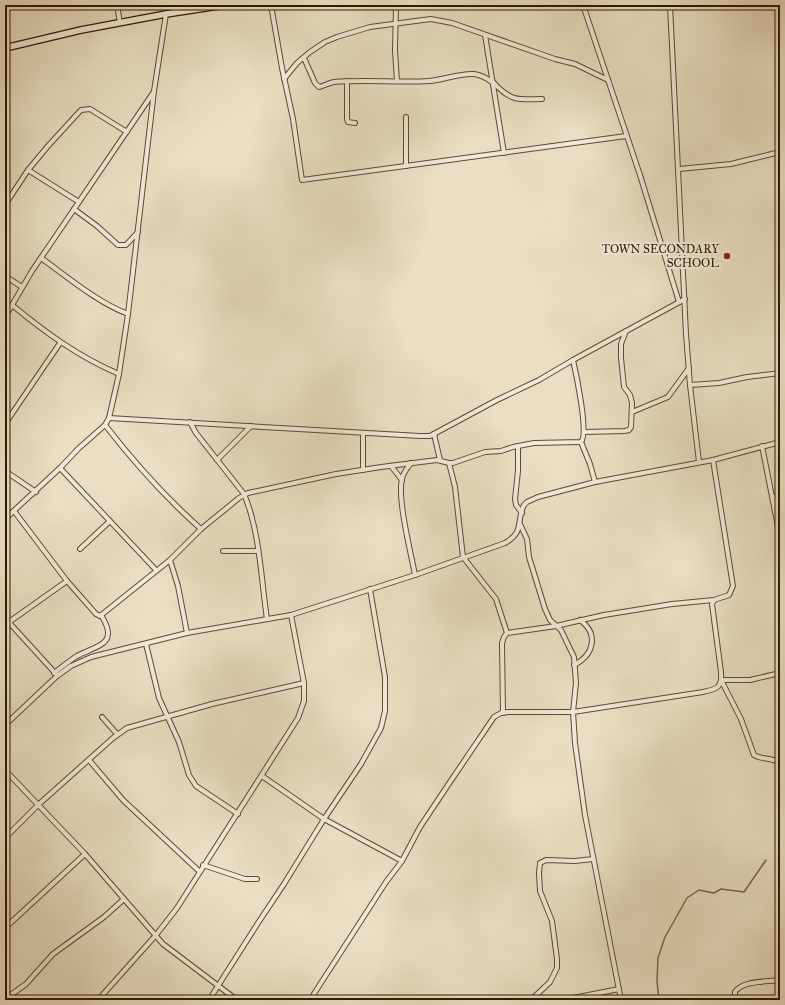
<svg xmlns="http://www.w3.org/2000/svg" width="785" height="1005" font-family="'IM FELL Great Primer',serif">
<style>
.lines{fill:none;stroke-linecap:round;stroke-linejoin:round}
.stream{stroke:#786650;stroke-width:1.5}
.minor-casing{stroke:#5d4934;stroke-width:6}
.secondary-casing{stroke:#2e1703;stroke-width:8}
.minor{stroke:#f1ead9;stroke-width:4}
.secondary{stroke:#f1ead9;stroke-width:5.5}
.poi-dot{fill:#8f2418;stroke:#f1ead9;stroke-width:1.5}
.labels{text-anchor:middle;stroke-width:4;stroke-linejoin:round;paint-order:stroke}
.poi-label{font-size:12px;fill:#2e1703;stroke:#f1ead9;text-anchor:end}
</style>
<rect width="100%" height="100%" fill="#eadfc5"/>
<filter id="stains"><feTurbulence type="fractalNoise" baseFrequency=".005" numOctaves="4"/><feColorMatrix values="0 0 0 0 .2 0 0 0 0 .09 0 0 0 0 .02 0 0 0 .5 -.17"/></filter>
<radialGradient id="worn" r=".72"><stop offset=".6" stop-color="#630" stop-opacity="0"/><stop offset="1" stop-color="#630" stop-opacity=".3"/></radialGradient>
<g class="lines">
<polyline class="stream" points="659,1000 657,981 658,958 665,937 687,898 699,890 714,893 721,889 744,892 766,860"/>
<defs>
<g id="minor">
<polyline points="117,5 120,23"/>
<polyline points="271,5 282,68 293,119 302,180 626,136"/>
<polyline points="396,5 395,50 397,81"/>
<polyline points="583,5 640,175 679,302"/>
<polyline points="670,5 686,334 690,385 699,462"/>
<polyline points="485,35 504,153"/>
<path d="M304 58 315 83 319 87C324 86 328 83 334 82 366 79 397 83 429 81 444 80 459 73 474 74 482 75 487 78 493 83"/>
<polyline points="284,79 297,63 310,52 325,42 337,37 370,27 431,19 452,23 555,59 575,64 608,80"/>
<polyline points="347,81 347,119 348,122 355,123"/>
<path d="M493 82C510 101 518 100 542 99"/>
<polyline points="406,117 406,166"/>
<polyline points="679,169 731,164 780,152"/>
<polyline points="28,170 79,202"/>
<polyline points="5,205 28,170 48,146 81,110 90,109 127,132"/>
<polyline points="74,209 97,226 118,245 126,245 138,232"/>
<path d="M41 258C69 278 97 302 128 314"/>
<polyline points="5,276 22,287"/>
<path d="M12 305C46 333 79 357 119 374"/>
<polyline points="5,317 32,271 153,93"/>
<polyline points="690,385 719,383 747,377 780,373"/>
<polyline points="632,412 668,397 689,368"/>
<polyline points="109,418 420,436 430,436 497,400 539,380 573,360 685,299"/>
<path d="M190 422 196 433 244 494C260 532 261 579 267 619"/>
<polyline points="5,424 60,343"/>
<path d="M105 425C133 461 167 499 201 529"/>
<polyline points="584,432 625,431 629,430 631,427 632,403 630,395 624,387 621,358 621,344 626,331"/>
<polyline points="434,434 440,460"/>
<polyline points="581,442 590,464 595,482"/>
<polyline points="518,446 518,471 515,499 516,505 522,513"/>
<polyline points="762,446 780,537"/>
<polyline points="217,460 251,426"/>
<path d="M411 463C407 468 403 473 402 479 397 499 411 553 415 575"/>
<polyline points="449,463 455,487 463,557 496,599 507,633"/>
<polyline points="391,466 402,480"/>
<polyline points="60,468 156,570"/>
<polyline points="363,470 363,433"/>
<polyline points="5,471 36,492"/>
<polyline points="773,497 780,496"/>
<path d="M14 511 67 581 96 614 100 616 170 560 201 529 239 498 248 493 336 474 381 467 437 460 449 463H453L485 452 501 451 513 447 534 443 581 442C589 434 576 373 573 360"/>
<polyline points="5,519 60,468 79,448 105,425 109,418 119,374 128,314 154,91 166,14"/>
<polyline points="520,524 527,539 529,557 545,609 550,620 561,630 574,657 576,683 573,712 575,743 585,815 621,1000"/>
<polyline points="80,549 110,521"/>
<polyline points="223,551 258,551"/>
<polyline points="170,560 178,586 187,633"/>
<polyline points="5,618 56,674"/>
<polyline points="9,622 67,581"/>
<polyline points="146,644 159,698 179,742 189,775 196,786 238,814"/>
<path d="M574 665C594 655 599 634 580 620"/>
<path d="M54 673C62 667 69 661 77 656 97 645 120 645 101 615"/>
<path d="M780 673 750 680H721L741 719 754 755C762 760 771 757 780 763"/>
<polyline points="503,713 502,643 504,637 507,633 556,626 604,615 672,604 714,600"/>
<polyline points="102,717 117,734"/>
<path d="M5 725 57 676 71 666 91 657 187 633 291 615 415 575 505 543C525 532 516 520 524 505L527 502 538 497 595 482 713 460 780 442"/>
<polyline points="89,760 123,800 199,871"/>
<polyline points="5,770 85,854 163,944 237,1000"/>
<polyline points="262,776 324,819 402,861"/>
<polyline points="5,838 38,805 113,738 127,728 212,704 304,683"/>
<polyline points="203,865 245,879 257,879"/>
<polyline points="5,928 85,854"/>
<polyline points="5,999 26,984 53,954 104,917 124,899"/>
<polyline points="98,1000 156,935 177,908 298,718 304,701 304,683 291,615"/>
<polyline points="209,1000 258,923 284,884 324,819 361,764 381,728 385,711 385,677 370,589"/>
<path d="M310 1000 386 882 402 861 420 827 450 782 494 717 501 713 508 712H573L703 692C718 689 722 687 721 672L712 604 714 600 729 595 733 586 713 460"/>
<polyline points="531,1000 550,982 557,968 557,959 552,921 540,891 539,873 540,863 546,860 575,861 593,859"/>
<polyline points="563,1000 619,989"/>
<path d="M735 1000V992C743 980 767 982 780 980"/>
</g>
<polyline id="secondary" points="5,48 81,30 166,14 225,5"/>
</defs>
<use href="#minor" class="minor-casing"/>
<use href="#secondary" class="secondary-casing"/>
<use href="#minor" class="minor"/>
<use href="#secondary" class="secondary"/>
</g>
<circle class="poi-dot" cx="727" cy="256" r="4"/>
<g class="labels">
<g class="poi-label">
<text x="719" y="253">TOWN SECONDARY<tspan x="719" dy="14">SCHOOL</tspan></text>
</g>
</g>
<rect width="785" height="1005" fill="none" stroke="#eadfc5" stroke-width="20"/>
<rect x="6" y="6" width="773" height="993" fill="none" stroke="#2e1703" stroke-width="2"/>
<rect x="10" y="10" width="765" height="985" fill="none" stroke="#2e1703"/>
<rect width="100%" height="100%" filter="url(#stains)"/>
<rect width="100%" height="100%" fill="url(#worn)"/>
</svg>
